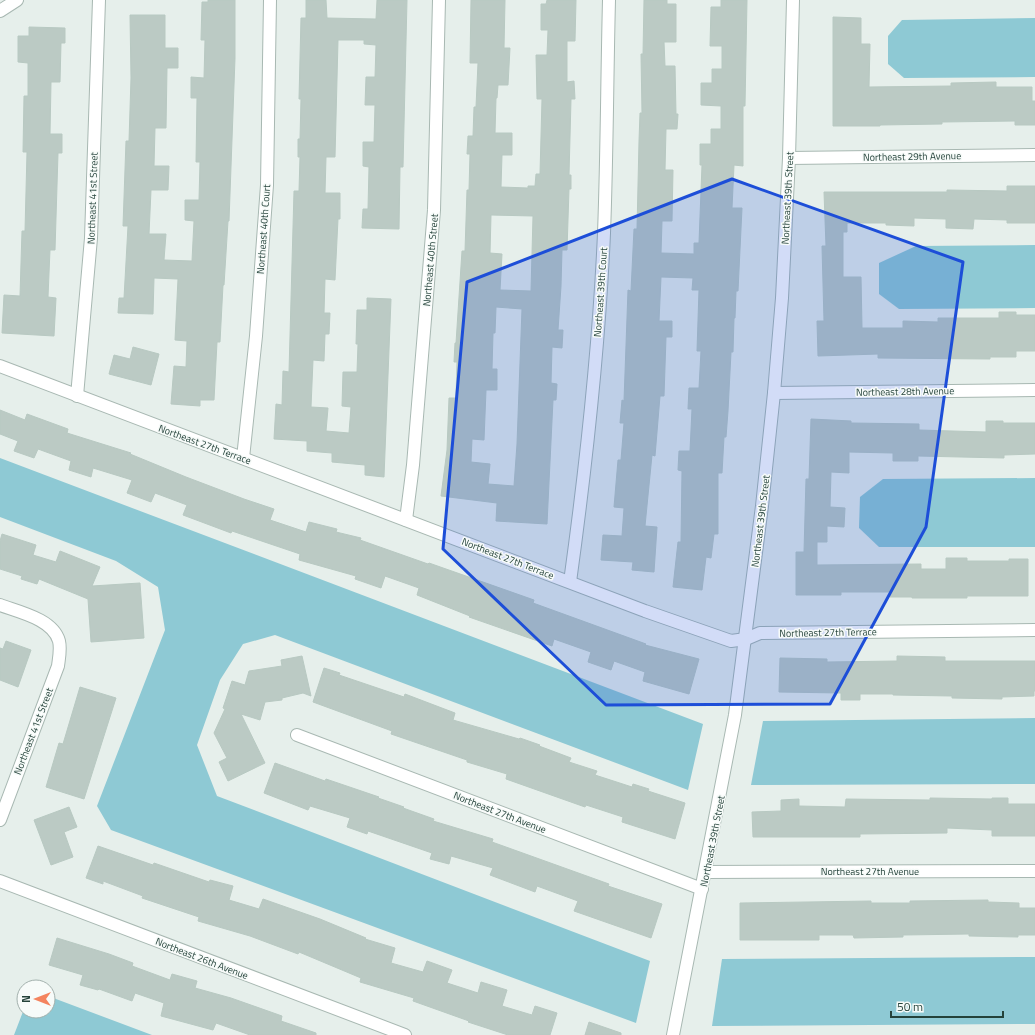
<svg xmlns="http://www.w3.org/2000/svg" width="1035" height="1035" font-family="'Titillium Web',sans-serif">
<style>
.water{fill:#8ec9d4}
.building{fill:#bbcac4;stroke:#b8c9c2;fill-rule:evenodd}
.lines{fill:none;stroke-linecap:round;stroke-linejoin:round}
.minor-casing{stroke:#a8b8b2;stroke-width:14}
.minor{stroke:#fff;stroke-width:12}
.marked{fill:#1d4ed8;fill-opacity:0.2;stroke:#1d4ed8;stroke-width:3;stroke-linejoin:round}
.labels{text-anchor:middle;stroke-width:3;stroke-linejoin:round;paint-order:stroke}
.street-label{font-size:10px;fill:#24423a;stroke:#f7fbf9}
</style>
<rect width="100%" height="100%" fill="#e6efeb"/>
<g class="water">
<polygon points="1035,18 1035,77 904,78 888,64 888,36 902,20"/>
<polygon points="1035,245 1035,308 899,309 879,294 879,263 916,246"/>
<polygon points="0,458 703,724 688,790 275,635 243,644 220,680 197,745 217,796 650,961 636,1023 111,830 97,806 165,630 158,587 116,561 0,517"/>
<polygon points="1035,478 1035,547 879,547 859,528 860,497 883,479"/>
<polygon points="1035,718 1035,784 751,785 763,721"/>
<polygon points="1035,957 1035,1024 712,1026 722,959"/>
<polygon points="48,996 152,1035 14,1035 24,1009 24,1011 48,1011"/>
</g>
<g class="building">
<polygon points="208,0 235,0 235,58 229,221 228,221 224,285 223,285 220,342 217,342 214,400 200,400 200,406 171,404 174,366 186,367 187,341 175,340 178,279 154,278 153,314 118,313 119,298 124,298 128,226 123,226 126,141 129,141 131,78 130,15 165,15 165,48 178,48 178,68 167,68 166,128 155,128 154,166 169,166 168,190 151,190 149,234 166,234 164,260 192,261 194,221 185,220 185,200 199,200 200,162 196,162 197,98 191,98 191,77 204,78 205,40 201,40 202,2 208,2"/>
<polygon points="306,0 326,0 327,18 376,19 377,0 407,0 403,167 400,167 399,229 362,228 363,209 368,209 369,167 363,166 363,142 374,142 375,105 365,105 366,77 375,77 376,45 364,44 364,40 338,40 335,157 326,157 325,193 340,193 340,219 338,219 335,280 325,279 324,313 330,313 329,334 325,334 324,361 313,360 311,407 328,408 326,431 349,433 351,407 342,406 343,372 357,372 358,344 356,344 357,310 367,310 367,298 391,299 384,477 365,475 365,465 332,462 332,453 307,451 307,441 274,439 276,404 282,405 283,371 289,372 294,191 299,191 300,157 298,157 298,139 300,139 301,99 299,99 301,18 306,18"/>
<path d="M471 0H505L504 48H510L508 85H498L497 98H496L495 133H512V155H502L501 187 528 188V186H535L536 174H540L542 99H537L536 55H547L548 30H541V4H546L547 0H576L575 41H567V82L574 81 575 99H571L569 175H571V189H569L567 250H562L561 286 558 330H563L562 348 552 347 551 383 557 384 556 400H553L547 524 496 521 497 503 441 496 447 450 449 398H456L457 362H454L455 343H456L462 251H465L467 190H469L470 154H467L468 136H473L474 107H476L478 63H470ZM491 215 533 216 531 291 500 290 502 254 490 253ZM496 307 522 309 517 444 514 486 488 484 490 464 471 462 472 439 484 440 486 390H497V369H492L493 333H495Z"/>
<polygon points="644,0 667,0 667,4 676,4 676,42 664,42 665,66 675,66 676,114 678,114 677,129 666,129 665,170 673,170 672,221 662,221 661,253 694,254 694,243 699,243 702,165 700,165 700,144 711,144 711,129 721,129 721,106 701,105 701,83 712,83 712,69 722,69 722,46 710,46 711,7 721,7 721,0 747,0 745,106 743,106 743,166 734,165 732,208 742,208 738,291 736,291 735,318 734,318 733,352 731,352 728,411 726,437 724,437 722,473 718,473 718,534 714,534 711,558 706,557 702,590 673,587 678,542 681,542 682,471 678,470 679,451 690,451 692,409 688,409 689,388 699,388 701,351 697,351 699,290 692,290 693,278 661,277 659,321 672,321 672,337 666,337 664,396 660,396 655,456 652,455 645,526 657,527 654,572 632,570 633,562 601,560 603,535 622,536 624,508 614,507 618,460 621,460 624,423 620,423 622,400 624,401 628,290 631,291 634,229 637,229 639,141 640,113 642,113 641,54 643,54"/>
<polygon points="833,17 861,18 861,44 870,44 869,87 951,86 951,83 996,82 996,87 1032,87 1032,101 1035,101 1035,125 1015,125 1015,121 942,122 942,124 880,125 880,126 833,126"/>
<polygon points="29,27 65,28 65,43 61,43 60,82 51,82 50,134 62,134 62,153 58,153 55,250 50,250 48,297 56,298 54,336 2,333 4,295 20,296 22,231 25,231 27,152 23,152 24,96 28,96 28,63 18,62 18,36 29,36"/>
<polygon points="1007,186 1035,186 1035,223 1007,223 1007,220 974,219 973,229 946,228 946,219 914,218 914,226 886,225 886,223 847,223 847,232 843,232 843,277 861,277 862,328 903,328 903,321 938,322 938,318 999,318 999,312 1016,312 1016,315 1035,315 1035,351 1016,351 1016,357 990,357 990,359 878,358 878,354 818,356 817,321 824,321 822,246 826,246 824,192 947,192 947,190 1007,191"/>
<polygon points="133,347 159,354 151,385 109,374 114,355 130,359"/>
<polygon points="0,410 25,420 27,414 68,429 67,433 131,453 130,454 186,477 244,499 274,509 270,520 306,532 309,522 337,529 336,532 361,538 360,540 428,564 429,563 534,600 533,603 646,644 645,645 699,659 689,694 643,681 645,672 614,661 611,670 588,662 591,652 554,639 552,646 469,617 470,616 417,595 419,588 385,576 381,588 355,579 356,576 299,560 300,554 232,531 231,533 183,515 187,505 155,493 151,502 127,493 132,480 93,468 91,477 69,470 71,461 38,449 34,458 14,451 18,441 0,434"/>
<polygon points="811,419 851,421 851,423 919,424 919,430 986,432 986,421 1003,421 1003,423 1035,423 1035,454 1004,455 1004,458 918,456 918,461 893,461 893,453 849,452 849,473 831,472 830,507 845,508 844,527 827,526 827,542 817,542 817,565 921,564 921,569 946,569 946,558 967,558 967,561 1009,561 1009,559 1028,559 1028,596 967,596 967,598 912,598 912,597 890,597 890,592 841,592 841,595 796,595 796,552 804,552 806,479 809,479"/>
<polygon points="2,534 36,545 33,555 56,562 60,551 100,567 92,586 140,583 144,638 91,642 88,599 39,579 37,584 21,579 22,576 0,569 0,541"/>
<polygon points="6,641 31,650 18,687 0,680 0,648 3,649"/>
<polygon points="302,656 311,696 303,693 282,698 282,700 265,702 260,720 241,714 265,763 228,781 219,762 227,758 214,733 225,709 223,708 232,681 245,685 249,671 282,666 281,660"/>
<polygon points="897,656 945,657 945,661 1035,661 1035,691 1034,691 1034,696 1002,697 1002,699 952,698 952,696 893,695 893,694 860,694 860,700 841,700 841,693 779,692 780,658 827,659 827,662 897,661"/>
<polygon points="324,668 340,673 339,675 404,697 405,694 455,713 453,720 519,739 520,738 540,745 539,746 571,758 569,762 597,771 595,775 632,787 633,784 649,789 648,791 685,803 675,839 622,822 623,817 586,805 585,807 506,779 507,774 467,762 467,760 391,734 392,731 313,702"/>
<polygon points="80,687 116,698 84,799 46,787 59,743 63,744"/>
<polygon points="275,763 325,781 326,779 379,797 378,798 404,807 403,808 434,819 433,821 493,839 492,842 609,884 608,886 662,904 651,938 574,911 578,901 537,886 535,892 490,875 493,868 451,856 449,864 430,859 432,853 368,831 367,834 347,827 350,818 310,806 308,810 264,793"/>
<polygon points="930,798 992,799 992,798 1008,798 1008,804 1035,804 1035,836 992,836 992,830 947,828 947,833 860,834 860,837 753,837 752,812 781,811 781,800 799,799 799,806 845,807 846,799 930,800"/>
<polygon points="69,807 77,827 64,832 73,857 51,865 34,820"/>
<polygon points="98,846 153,865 154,863 209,882 210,880 233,886 229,900 259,909 263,899 320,919 366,938 365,939 395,948 391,963 423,972 427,961 452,970 447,983 478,993 481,982 507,990 502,1006 532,1015 535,1006 557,1013 550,1035 508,1035 468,1022 469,1021 413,1001 414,998 360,982 361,978 299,952 298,954 250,936 198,921 199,917 142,898 143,896 103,881 103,884 86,878"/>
<polygon points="988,900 988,902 1019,903 1019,908 1035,908 1035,935 1018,935 1018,937 969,936 969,934 903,935 903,937 854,938 853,935 819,935 819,940 740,940 740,903 871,901 871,903 910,903 910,901"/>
<polygon points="57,938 109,954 133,963 132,966 170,980 172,974 197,981 195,988 231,998 282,1016 281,1021 316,1033 316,1035 250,1035 216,1023 213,1030 161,1016 164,1003 135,993 132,1001 99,989 98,990 80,985 83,975 49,965"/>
<polygon points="589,1022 621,1033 621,1035 585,1035"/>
</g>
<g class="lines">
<defs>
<g id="minor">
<polyline points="0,11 17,0"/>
<polyline points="789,158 1035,155"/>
<polyline points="0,366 645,611 731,641 746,639 760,633 1035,630"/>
<polyline points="774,393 1035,390"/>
<polyline points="77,396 91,238 99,0"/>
<polyline points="243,458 256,336 267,185 270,0"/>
<polyline points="406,520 413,465 434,210 439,0"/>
<path d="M570 582C586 466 599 349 604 233 607 155 607 78 609 0"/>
<path d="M0 605C19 612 53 619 59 641 61 649 59 658 58 666L0 820"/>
<polyline points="297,735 702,889"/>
<polyline points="706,872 1035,871"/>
<polyline points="0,881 405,1035"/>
<polyline points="673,1035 735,715 762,506 774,393 782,298 789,158 793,0"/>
</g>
</defs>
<use href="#minor" class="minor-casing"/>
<use href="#minor" class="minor"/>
</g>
<path class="marked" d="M732 179 963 262 926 527 830 704 606 705 443 549 467 282Z"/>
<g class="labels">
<g class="street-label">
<text transform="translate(912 156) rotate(-1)" y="4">Northeast 29th Avenue</text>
<text transform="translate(92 198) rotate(-88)" y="4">Northeast 41st Street</text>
<text transform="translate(787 198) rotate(-87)" y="4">Northeast 39th Street</text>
<text transform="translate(263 229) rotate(-86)" y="4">Northeast 40th Court</text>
<text transform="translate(430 260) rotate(-85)" y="4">Northeast 40th Street</text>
<text transform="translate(600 292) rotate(-86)" y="4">Northeast 39th Court</text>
<text transform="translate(905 391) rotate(-1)" y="4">Northeast 28th Avenue</text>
<text transform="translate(205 444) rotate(20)" y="4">Northeast 27th Terrace</text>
<text transform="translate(760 521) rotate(-83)" y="4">Northeast 39th Street</text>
<text transform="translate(508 558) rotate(21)" y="4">Northeast 27th Terrace</text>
<text transform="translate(828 632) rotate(-1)" y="4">Northeast 27th Terrace</text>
<text transform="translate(33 731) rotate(-69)" y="4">Northeast 41st Street</text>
<text transform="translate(500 812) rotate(21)" y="4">Northeast 27th Avenue</text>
<text transform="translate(712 841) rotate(-79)" y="4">Northeast 39th Street</text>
<text x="870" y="875">Northeast 27th Avenue</text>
<text transform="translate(202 958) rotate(21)" y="4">Northeast 26th Avenue</text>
</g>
</g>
<g transform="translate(36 999) rotate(270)"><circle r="19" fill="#f7fbf9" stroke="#a3b1ad"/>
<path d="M0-3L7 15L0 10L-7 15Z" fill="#f4845f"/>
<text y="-6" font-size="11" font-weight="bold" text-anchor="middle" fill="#24423a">N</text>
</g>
<path d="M891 1011v6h112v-6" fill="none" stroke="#24423a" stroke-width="2"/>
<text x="897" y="1011" font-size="12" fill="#24423a" stroke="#f7fbf9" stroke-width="3" paint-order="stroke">50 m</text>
</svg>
